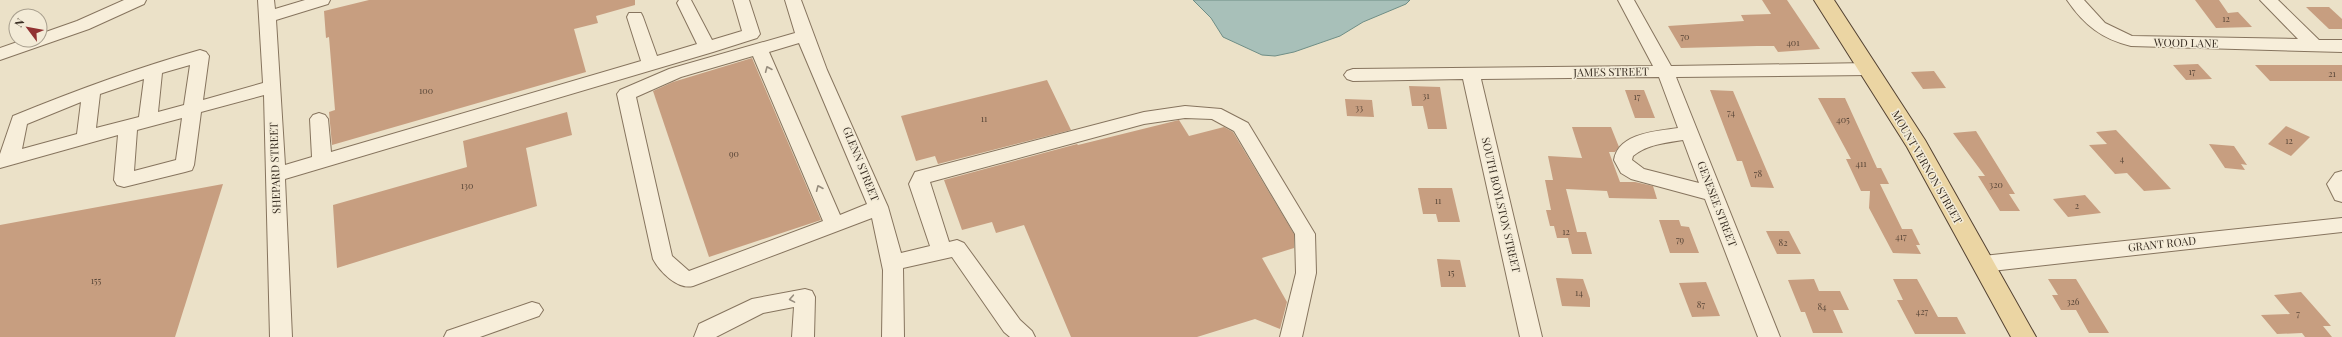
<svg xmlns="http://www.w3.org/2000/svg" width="2342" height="337" font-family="'Playfair Display',serif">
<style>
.water{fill:#a8c0b9;stroke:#6f8e86}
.building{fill:#c79e80}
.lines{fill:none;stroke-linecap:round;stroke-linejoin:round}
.minor-casing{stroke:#86745e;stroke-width:2}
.major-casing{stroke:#544232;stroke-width:2}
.minor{fill:#f7eeda;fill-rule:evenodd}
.major{fill:#ebd5a3;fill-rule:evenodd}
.oneway{stroke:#978d7e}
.labels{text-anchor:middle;stroke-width:3;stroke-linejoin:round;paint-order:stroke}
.number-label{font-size:9px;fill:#5b4839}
.street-label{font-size:11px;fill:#372c21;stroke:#f3ebd7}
</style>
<rect width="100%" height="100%" fill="#ebe1c8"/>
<polygon class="water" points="1193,0 1410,0 1406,4 1363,22 1340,36 1294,52 1275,56 1262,55 1223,37 1211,18"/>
<g class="building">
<polygon points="369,0 635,0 635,5 596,16 598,23 574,29 586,72 332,145 329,112 335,110 329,37 326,38 324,11"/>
<polygon points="1762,0 1787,0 1820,49 1778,52 1774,46 1757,46 1681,48 1668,26 1744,21 1741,15 1771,14"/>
<polygon points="2195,0 2219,0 2228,13 2238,12 2252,27 2216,28"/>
<polygon points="2306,7 2329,7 2342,19 2342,29 2329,29"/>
<polygon points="752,58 821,220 709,257 653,91 673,82"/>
<polygon points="2198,64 2212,79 2186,80 2173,65"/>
<polygon points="2255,65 2342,65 2342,81 2270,81"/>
<polygon points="1934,71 1946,88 1923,89 1911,72"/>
<polygon points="1047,80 1071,130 938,164 935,156 916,161 901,116"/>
<polygon points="1409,86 1440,87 1447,129 1428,129 1423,106 1412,106"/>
<polygon points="1625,90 1644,90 1655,118 1635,118"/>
<polygon points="1710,90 1733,91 1774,188 1751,187 1742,161 1737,161"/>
<polygon points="1818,98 1845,98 1877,168 1881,168 1889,184 1880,184 1902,229 1912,229 1920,245 1916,245 1921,254 1893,253 1869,208 1870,191 1861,191 1846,159 1851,159"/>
<polygon points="1345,99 1372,100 1374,117 1347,116"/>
<polygon points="567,112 572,135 526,148 537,206 337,268 333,205 467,167 463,141"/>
<polygon points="1179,120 1189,136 1224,127 1233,132 1294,234 1294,248 1262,258 1287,302 1280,329 1255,319 1197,337 1071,337 1024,225 996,233 992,222 962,230 944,180 1077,144 1078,145"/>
<polygon points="2286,126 2310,137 2291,156 2268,144"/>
<polygon points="1572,127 1611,127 1619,147 1615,152 1609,152 1620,182 1635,182 1653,186 1657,199 1609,198 1607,191 1566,189 1577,232 1586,232 1592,254 1572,254 1568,238 1557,238 1554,226 1550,226 1546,210 1551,210 1545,180 1553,180 1548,156 1582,158"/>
<polygon points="2116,130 2146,162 2171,189 2144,191 2127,173 2115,174 2089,145 2107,144 2096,132"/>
<polygon points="1976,131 2015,194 2009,194 2020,211 2000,211 1978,176 1985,176 1953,133"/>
<polygon points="2209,144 2234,146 2247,165 2241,164 2245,170 2225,168"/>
<polygon points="223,184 175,337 0,337 0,225"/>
<polygon points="1418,188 1452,188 1460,222 1438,222 1436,214 1423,214"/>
<polygon points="2085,195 2101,213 2068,217 2053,199"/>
<polygon points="1659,220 1679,220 1681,226 1689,227 1699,253 1670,253"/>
<polygon points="1766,231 1789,231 1801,254 1777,254"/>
<polygon points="1437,259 1460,260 1466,287 1441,287"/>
<polygon points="1556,278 1583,279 1590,299 1590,307 1562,306"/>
<polygon points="1814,279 1819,291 1840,291 1849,310 1833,310 1843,333 1813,333 1805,312 1801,312 1788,280"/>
<polygon points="1893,279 1917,279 1938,317 1957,317 1966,334 1915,334 1897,300 1903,300"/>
<polygon points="2048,279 2076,279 2109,333 2089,333 2076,310 2061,310 2052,295 2058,295"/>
<polygon points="1706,282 1720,316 1692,317 1679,283"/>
<polygon points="2301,292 2331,326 2323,326 2332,337 2305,337 2302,333 2277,334 2261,315 2290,314 2274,295"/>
</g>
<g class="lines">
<defs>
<g id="minor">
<polygon points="124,0 146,0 144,4 89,29 0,60 0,48 23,40 40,40 40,34 77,21"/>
<path d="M258 0H274L275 9 305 0H330L328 4 276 20 285 165 312 157 310 119 313 115 319 113 325 115 328 119 331 152 641 61 627 17 629 13H641L643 17 657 56 697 44 677 3 679 0H691L712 40 742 31 733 0H749L760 34 757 38 713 52 285 179 292 337H270L264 95 201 112 194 165 192 170 185 172 124 187 117 185 114 180 118 135 0 168V154L13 116C74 91 136 68 200 50L206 52 209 56 203 100 263 83ZM190 65 184 105 158 112 162 73ZM144 79 139 117 96 128 100 94ZM81 102 77 134 22 149 27 124ZM182 118 176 160 134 171 137 130Z"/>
<path d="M785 0H801L827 70 888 207 901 253 930 246 909 184 915 172 1144 112 1185 106 1221 109 1248 123 1315 234 1316 273 1302 337H1280L1296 273 1295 234 1234 131 1212 119 1185 118 1144 124 930 182 949 242 957 240 964 243 1020 320 1032 331 1035 337H1010L1004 332 952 257 903 268 904 337H882L883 270 872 218 693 286C678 290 660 272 653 259L617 94 620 90 669 69 795 33ZM799 43 867 204 840 215 769 52ZM753 56 823 221 689 271 672 256 636 97 681 77Z"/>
<path d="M1618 0H1634L1671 66 1869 63 1875 65 1878 69 1875 73 1869 75 1676 77 1780 337H1758L1705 199 1631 179 1621 173 1614 160C1618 133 1657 131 1678 128L1659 77 1481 79 1542 337H1520L1463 79 1353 81 1347 79 1344 75 1347 71 1353 69 1653 66ZM1683 140 1699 183 1644 169 1632 160 1633 156C1648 144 1665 143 1683 140Z"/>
<path d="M2067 0H2084L2105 23 2132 36 2298 39 2260 0H2278L2319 40H2342V52L2131 46C2102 39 2084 25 2067 0Z"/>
<polygon points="2342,171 2342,202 2335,200 2327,184 2335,173"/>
<polygon points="2342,218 2342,232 1983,272 1976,269 1973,264 1976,259 1983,256"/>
<polygon points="805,289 812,291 815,297 814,337 792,337 794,307 763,313 716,337 694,337 699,324 752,299"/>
<polygon points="532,302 539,304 543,310 539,316 480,337 444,337 447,331"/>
</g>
<polygon id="major" points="1814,0 1834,0 1925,140 2036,337 2011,337 1907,147"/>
</defs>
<use href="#minor" class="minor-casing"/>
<use href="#major" class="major-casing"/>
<use href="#minor" class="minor"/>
<use href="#major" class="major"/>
</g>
<defs><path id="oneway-chevron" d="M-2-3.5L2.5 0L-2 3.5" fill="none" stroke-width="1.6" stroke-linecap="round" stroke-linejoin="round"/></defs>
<g class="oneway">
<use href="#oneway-chevron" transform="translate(768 69) rotate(-113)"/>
<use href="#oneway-chevron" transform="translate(819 188) rotate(-113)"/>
<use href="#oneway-chevron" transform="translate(792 299) rotate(170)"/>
</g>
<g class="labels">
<g class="number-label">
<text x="2226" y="22">12</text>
<text x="1685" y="40">70</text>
<text x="1793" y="46">401</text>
<text x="2192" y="75">17</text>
<text x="2332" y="77">21</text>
<text x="426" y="94">100</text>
<text x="1426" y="99">31</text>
<text x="1637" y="100">17</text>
<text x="1359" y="111">33</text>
<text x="1731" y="116">74</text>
<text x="984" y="122">11</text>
<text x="1843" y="123">405</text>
<text x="2289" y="144">12</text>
<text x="734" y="157">90</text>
<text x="2122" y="162">4</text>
<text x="1861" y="167">411</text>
<text x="1758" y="177">78</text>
<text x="1996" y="188">320</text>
<text x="467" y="189">130</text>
<text x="1438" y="204">11</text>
<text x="2077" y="209">2</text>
<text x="1566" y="235">12</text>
<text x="1901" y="240">417</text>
<text x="1680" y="243">79</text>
<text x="1783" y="246">82</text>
<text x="1451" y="276">15</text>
<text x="96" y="284">155</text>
<text x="1579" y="296">14</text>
<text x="2073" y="305">326</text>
<text x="1701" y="308">87</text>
<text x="1822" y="310">84</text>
<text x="1922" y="315">427</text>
<text x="2298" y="317">7</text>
</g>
<g class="street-label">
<text transform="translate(2186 43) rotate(1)" y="4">WOOD LANE</text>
<text transform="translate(1611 72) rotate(-1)" y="4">JAMES STREET</text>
<text transform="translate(861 164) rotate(68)" y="4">GLENN STREET</text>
<text transform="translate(1927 167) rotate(60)" y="4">MOUNT VERNON STREET</text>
<text transform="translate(275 168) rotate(-92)" y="4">SHEPARD STREET</text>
<text transform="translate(1717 204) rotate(69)" y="4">GENESEE STREET</text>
<text transform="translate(1501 205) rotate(77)" y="4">SOUTH BOYLSTON STREET</text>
<text transform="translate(2162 244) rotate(-6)" y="4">GRANT ROAD</text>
</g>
</g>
<g transform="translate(28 28) rotate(302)"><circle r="19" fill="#f3ebd7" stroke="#a89f8e"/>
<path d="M0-3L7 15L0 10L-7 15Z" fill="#913232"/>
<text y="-6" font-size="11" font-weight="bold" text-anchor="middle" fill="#372c21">N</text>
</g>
</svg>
